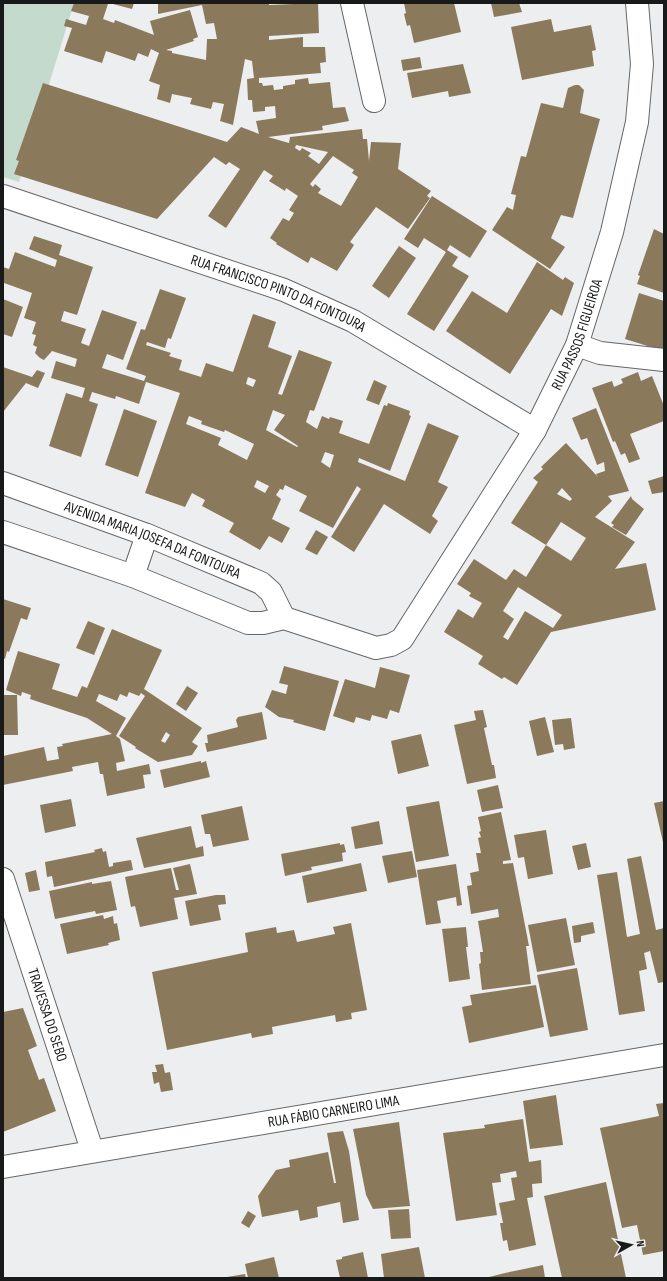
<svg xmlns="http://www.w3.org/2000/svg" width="667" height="1281" font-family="'Sofia Sans Condensed',sans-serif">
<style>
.green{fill:#c4dacc}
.building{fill:#8b795c;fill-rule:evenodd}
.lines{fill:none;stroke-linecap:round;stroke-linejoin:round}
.minor-casing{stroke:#656667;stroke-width:24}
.minor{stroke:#fff;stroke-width:22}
.labels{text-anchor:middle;stroke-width:3;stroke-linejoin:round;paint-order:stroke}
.street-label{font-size:15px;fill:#181919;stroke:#edeeef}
</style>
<rect width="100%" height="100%" fill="#edeeef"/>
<polygon class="green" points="3,3 74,3 19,182 3,177"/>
<g class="building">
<path d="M74 3 108 4 103 19 114 23 115 20 154 35 150 21 190 10 198 37 193 39 194 41 166 50 172 51V53L206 60 207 39H217L214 23 206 24 202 5 158 14V3H269V5L318 3 319 33 269 36V40L303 37V47H325L326 62 320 63 321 73 259 78V83H262L263 86 273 85 274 90 283 89V86L295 84V80L308 78 309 84 330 82 333 108 345 107 349 121 322 126 323 130 268 137 289 143 290 137 362 129 363 139H367L369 161 371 142 401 143 398 169 431 191 427 196 430 198 408 229 376 207 350 242 354 245 337 271 311 257 308 263 276 244 277 243 270 238 283 218 289 221 294 213 289 210 298 196 286 188 285 191 269 181 273 176 264 170 226 228 208 216 240 169 229 162 226 165 214 157 157 219 14 174 19 161 16 160 43 83 227 142 241 127 259 134 256 121 276 118 275 106 265 107V111L253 112 252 100H248L247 79 254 78 252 61 245 59 233 125 220 121 224 104 213 102 211 109 190 104 192 98 172 94 170 103 157 99 160 85 149 81 159 53 151 49 148 57 138 53 135 61 106 51 102 63 64 51 72 28 64 26 66 19 86 25 89 16 71 11ZM296 145 328 152 319 164 308 156 311 153 302 148 300 151 295 148ZM333 156 354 170 352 173 358 177 341 206 318 193 321 189 315 184 313 187 310 184Z"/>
<polygon points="109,3 134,3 132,9"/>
<polygon points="404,3 454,3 461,32 414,43 410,25 407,26 404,14 406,13"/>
<polygon points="491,3 519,3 522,12 494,17"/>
<polygon points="551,19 554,32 591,25 596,50 592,51 594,66 522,80 511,27"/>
<polygon points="420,57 422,68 403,71 401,60"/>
<polygon points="463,64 471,93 449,97 448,91 412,98 407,73"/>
<polygon points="575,85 579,85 584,90 580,113 600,119 573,218 561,215 551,238 565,247 550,269 492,230 507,207 513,210 516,195 511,194 521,156 526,157 541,103 563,108 568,88"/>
<polygon points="432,196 487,231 470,258 450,245 447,250 458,257 452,266 469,276 434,331 407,314 446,252 424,238 418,248 404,239"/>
<polygon points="654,229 664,234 664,293 637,284 640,276 638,275"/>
<path d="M34 236 62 245 59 255 93 267 77 315 64 311 61 321 86 329 81 343 89 346 102 310 137 322 123 360 107 354 102 368 144 381 146 376 126 369 141 329 145 330 160 289 186 298 171 339 168 338 165 348 147 342 146 345 171 353 169 356 182 360 179 370 201 377 206 363 233 372 253 314 276 322 268 347 292 356 278 394 282 395 299 350 332 362 314 411 310 410 306 422 317 429 322 416 329 419 330 417 343 421 339 433 369 444 384 405 387 406 388 403 410 411 409 415 411 416 390 471 359 458 358 462 405 481 428 423 459 436 438 482 448 487 432 516 438 521 430 534 384 504 354 552 331 537 361 489 357 486 333 528 299 511 307 496 285 485 283 490 278 488 280 489 276 495 281 499 272 519 290 528 282 543 269 536 260 550 229 532 234 523 202 506 205 500 192 493 185 507 145 493 180 393 146 382 139 404 116 396 115 399 92 392 89 401 98 404 81 457 49 446 66 393 82 398 85 388 51 378 56 361 75 367 77 359 52 351 44 360 40 358 35 353 37 347 33 345 36 335 32 334 36 322 24 318 32 293 4 283 3 286V267L9 269 15 252 55 267 57 260 29 249ZM248 377 256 380 253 387 246 384ZM273 410 285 415 274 430 298 446 297 447 266 430ZM189 416 202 421 201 424 224 432 225 430 254 444 247 460 218 445 221 438 186 424ZM325 452 334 455 330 468 321 462ZM257 480 269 486 265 493 254 487Z"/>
<polygon points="399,246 416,258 389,298 372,286"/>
<polygon points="537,262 563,280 565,277 574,283 562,316 551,309 510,374 446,331 472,291 507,313"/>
<polygon points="639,293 664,301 664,351 625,339"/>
<polygon points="3,299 23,307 12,337 3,334"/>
<polygon points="3,367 32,377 37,370 45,373 38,388 26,383 3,412"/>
<polygon points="638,372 641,381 652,376 664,406 664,421 630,434 640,459 629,463 625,453 621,455 615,441 613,442 592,388 612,381 614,387 623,383 621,379"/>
<polygon points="374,380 387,386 379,405 366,400"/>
<path d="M596 408 629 491 608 496 612 501 595 517 635 542 615 569 646 563 656 610 551 632 517 685 504 677 502 679 478 664 483 656 444 632 458 609 473 618 482 603 469 596 471 593 457 584 474 559 506 580 514 569 526 577 546 545 511 523 538 482 533 478 543 469 541 467 566 443 598 477 596 474 605 471 604 462 597 465 587 438 581 440 572 418ZM562 488 572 499 570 501 557 494ZM561 522 586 538 571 561 546 545ZM518 587 562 615 553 628 525 611 508 640 503 637 514 619 503 611Z"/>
<polygon points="124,409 157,421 138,477 105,465"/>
<polygon points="664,476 664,492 652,494 648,481"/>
<polygon points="631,496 632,499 644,509 626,535 612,527 614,525 611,523"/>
<polygon points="316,530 328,537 317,555 305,549"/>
<polygon points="3,599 31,608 27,620 21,618 9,652 7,651 5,659 3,658"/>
<polygon points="88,621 105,628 94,655 76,648"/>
<path d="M112 629 162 650 144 689 202 728 192 742 198 746 192 755 158 762 135 748 136 747 119 736 145 696 141 693 139 696 129 692 127 697 120 694 117 701 99 694 96 701 126 718 116 736 120 739 125 761 116 763 117 771 149 764 151 774 143 775 145 788 107 796 103 774H100L98 762 72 767 73 771 3 785V756L44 747 47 761 59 759 57 747 63 746 62 744 112 734 87 718 30 699 31 695 22 692 21 696 6 690 18 651 60 664 52 689 77 697 82 686 87 688ZM166 732 170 735 165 743 161 741Z"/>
<polygon points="284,666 339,681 325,731 293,722 294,720 279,717 265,707 272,690 286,694 288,685 279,683"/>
<polygon points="380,667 410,675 399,713 390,710 387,719 372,715 370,721 356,717 354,723 333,716 345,679 375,688"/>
<polygon points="187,686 198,693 186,711 176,704"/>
<polygon points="3,695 17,695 18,735 3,735"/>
<polygon points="483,710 487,727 484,728 492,765 494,765 496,778 467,784 454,725 476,720 474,711"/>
<polygon points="262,712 267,739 207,752 205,743 208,743 207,735 238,727 236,720 238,717"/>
<polygon points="545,717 554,752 537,756 529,721"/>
<polygon points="571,718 575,748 564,750 563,744 555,745 552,720"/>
<polygon points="421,734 429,766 398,774 391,741"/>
<polygon points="201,761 201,763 206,761 210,777 164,788 160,770"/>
<polygon points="498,785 503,808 482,812 477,790"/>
<polygon points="71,799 76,826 45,833 40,805"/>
<polygon points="439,801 449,856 416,862 406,807"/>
<polygon points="664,801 664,842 663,842 654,803"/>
<polygon points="242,806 249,840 213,847 210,834 205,834 201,815"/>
<polygon points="501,812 511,860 503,861 503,864 513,863 529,946 526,946 531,984 482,990 479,964 481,963 480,952 483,952 478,921 499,917 498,909 471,914 467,886 472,885 470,873 479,871 476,853 481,853 478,838 481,837 479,832 481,831 478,817"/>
<polygon points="379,821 383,844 355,849 351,827"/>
<polygon points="191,826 196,848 203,846 204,856 144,868 136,838"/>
<polygon points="546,830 553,874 528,879 524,857 518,858 514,835"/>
<polygon points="340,843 340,845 344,844 346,852 342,853 343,861 311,867 312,870 285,876 281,854"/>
<polygon points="586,843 591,867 578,870 572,846"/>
<polygon points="102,848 103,852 106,851 109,867 113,866 113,863 131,860 133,870 54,887 52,876 47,877 45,862 95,852 94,850"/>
<polygon points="412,851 417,877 388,883 382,856"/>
<polygon points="641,856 656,930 664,928 664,982 658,983 650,951 644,953 647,969 639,971 645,1011 619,1015 597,875 617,872 627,937 640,934 627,859"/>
<polygon points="361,863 367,891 307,903 302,876"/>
<polygon points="190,864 197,894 174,898 178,919 140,927 135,906 131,907 125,877 171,868 176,890 179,890 173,868"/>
<polygon points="456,864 462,905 457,906 456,897 437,901 441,923 426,925 417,870"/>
<polygon points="36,870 40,890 29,892 25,873"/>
<polygon points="111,881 117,910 96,914 95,911 55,919 49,891 92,882 92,884"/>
<polygon points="216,895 225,895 226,904 218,905 221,920 190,926 185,901"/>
<polygon points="103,915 104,919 113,916 114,924 117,923 120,940 108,943 109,945 67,954 60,924"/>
<polygon points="566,918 575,965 537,972 528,925"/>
<polygon points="593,922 595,933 581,936 581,942 574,943 572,926"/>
<polygon points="351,923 367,1010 351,1013 352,1019 336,1022 335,1015 272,1027 273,1034 252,1038 251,1033 167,1050 152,972 248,952 245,933 276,927 277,933 294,930 297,942 335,934 333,927"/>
<polygon points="466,927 468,947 466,947 470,979 449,982 442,929"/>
<polygon points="577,968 588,1030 550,1037 537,975"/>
<polygon points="536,985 544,1027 469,1043 462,1007 472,1005 470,995"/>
<polygon points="23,1008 37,1046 28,1050 39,1080 44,1078 56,1111 3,1132 3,1012"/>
<polygon points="163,1064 165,1073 170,1072 173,1090 161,1092 159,1082 154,1084 152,1072 157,1072 155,1065"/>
<polygon points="556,1095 563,1145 530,1149 523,1101"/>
<polygon points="664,1103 664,1251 643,1255 637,1225 622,1228 600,1128 659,1116 656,1104"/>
<polygon points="523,1119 529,1162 541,1160 542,1183 532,1184 533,1197 527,1198 536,1245 509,1251 507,1240 503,1241 500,1223 503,1223 499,1203 515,1200 511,1178 517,1177 516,1171 500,1174 501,1182 492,1183 497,1215 456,1221 443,1133 485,1128 484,1125"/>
<polygon points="399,1122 410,1206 373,1209 366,1195 353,1129"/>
<polygon points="343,1131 349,1151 359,1220 343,1223 340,1202 317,1207 318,1217 300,1221 298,1210 262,1217 258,1196 276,1170 290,1167 289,1160 328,1152 334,1183 336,1183 327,1133"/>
<polygon points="606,1182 626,1278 562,1278 544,1196"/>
<polygon points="409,1209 411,1238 391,1239 388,1210"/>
<polygon points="248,1211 256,1216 249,1228 241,1223"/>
<polygon points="419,1247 425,1278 384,1278 381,1254"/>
<polygon points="363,1252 368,1278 340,1278 336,1260 342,1259 342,1257"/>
<polygon points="274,1257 279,1278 248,1278 245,1264"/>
<polygon points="543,1265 545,1278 485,1278 505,1273"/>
<polygon points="245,1274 246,1278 227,1278 227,1277"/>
</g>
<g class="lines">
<defs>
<g id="minor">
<polyline points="352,3 374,101"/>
<path id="s1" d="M3 196 284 290 353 321 535 430"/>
<polyline points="577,345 600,353 664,360"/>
<path id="s2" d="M3 483 147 535 261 583 271 592 284 618"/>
<path id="s3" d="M3 532 133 576 248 623H263L284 618 376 648 391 645 402 639 535 430 577 345 612 232 637 122 642 64 637 3"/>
<polyline points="133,576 147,535"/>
<path id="s4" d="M3 879 92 1150"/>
<path id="s5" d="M3 1167 664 1055"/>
</g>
</defs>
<use href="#minor" class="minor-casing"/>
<use href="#minor" class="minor"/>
</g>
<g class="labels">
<g class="street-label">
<text dy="5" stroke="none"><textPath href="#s1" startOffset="292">RUA FRANCISCO PINTO DA FONTOURA</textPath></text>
<text dy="5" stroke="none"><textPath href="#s3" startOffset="775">RUA PASSOS FIGUEIROA</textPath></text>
<text dy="5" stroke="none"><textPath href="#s2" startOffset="160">AVENIDA MARIA JOSEFA DA FONTOURA</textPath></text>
<text dy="5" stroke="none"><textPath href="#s4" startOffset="143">TRAVESSA DO SEBO</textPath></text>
<text dy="5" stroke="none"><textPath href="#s5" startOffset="335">RUA FÁBIO CARNEIRO LIMA</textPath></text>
</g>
</g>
<rect width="667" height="1281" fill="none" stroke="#181919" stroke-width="8"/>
<g transform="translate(631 1245) rotate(82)" stroke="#edeeef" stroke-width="3" paint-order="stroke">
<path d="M0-3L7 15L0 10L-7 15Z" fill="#181919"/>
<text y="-6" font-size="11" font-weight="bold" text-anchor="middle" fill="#181919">N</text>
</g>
</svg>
